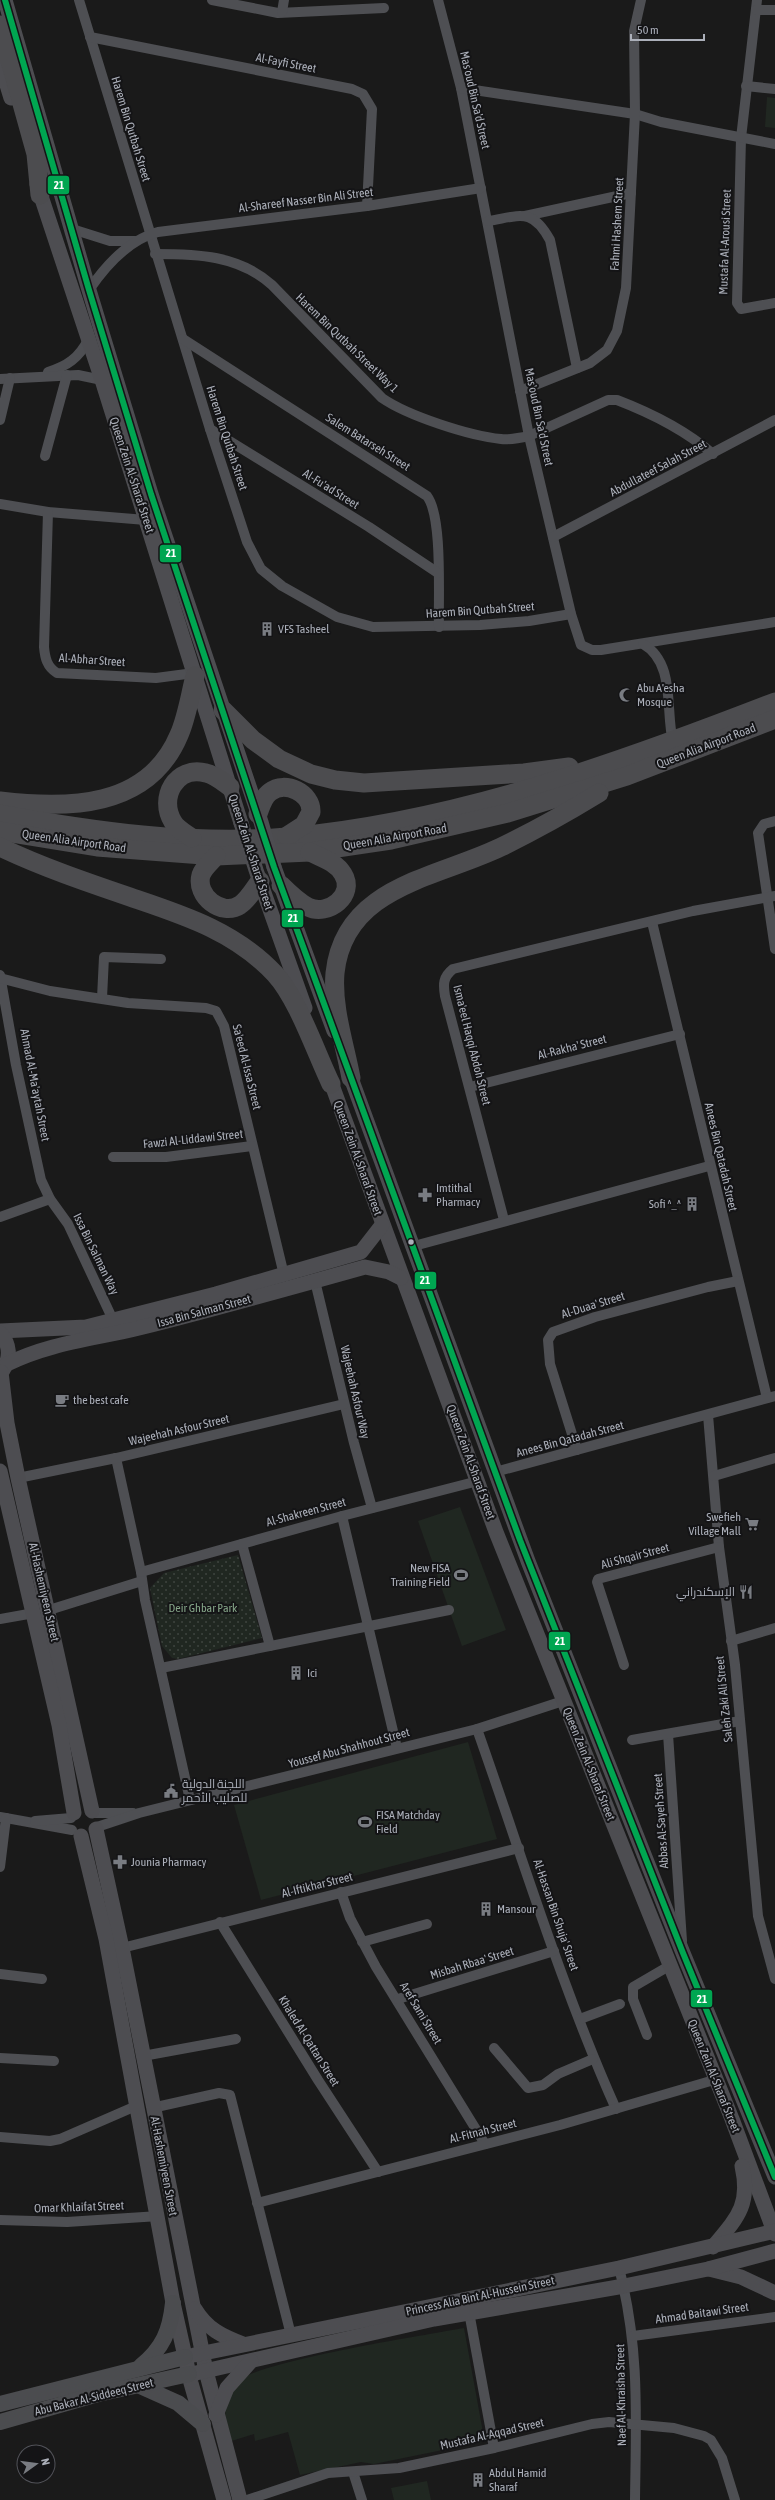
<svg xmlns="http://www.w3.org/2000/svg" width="775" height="2500" font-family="'Asap Condensed',Cairo,sans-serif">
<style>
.grass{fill:#202721}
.park{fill:url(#park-dots)}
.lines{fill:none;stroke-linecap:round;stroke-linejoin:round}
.street{stroke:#4e4f53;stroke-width:10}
.secondary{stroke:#4d4d51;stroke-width:15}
.primary{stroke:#4b4c4f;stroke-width:16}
.highway{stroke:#4c4c4f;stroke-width:19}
.secondary-bridge{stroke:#4d4d51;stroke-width:15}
.bus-1-casing{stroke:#141416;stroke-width:9}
.bus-1{stroke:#00a651;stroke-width:6}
.bus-dot{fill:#acb0ba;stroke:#141416;stroke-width:1.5}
.labels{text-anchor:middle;stroke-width:4;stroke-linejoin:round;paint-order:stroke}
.street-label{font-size:12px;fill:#acb0ba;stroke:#141416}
.poi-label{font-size:12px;fill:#acb0ba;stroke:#141416;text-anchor:start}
.park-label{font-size:12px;fill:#84a487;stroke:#141416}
.line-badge{stroke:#141416;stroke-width:1.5}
.badge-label{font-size:11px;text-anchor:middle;font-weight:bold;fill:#fff}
</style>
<defs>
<pattern id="park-dots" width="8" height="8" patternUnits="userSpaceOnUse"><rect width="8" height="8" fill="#202721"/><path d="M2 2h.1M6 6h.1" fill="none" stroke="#3e443f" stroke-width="1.8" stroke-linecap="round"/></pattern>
</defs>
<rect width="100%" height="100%" fill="#1a1a1a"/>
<g class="grass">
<polygon points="767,97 775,98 775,128 765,127"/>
<polygon points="460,1507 506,1630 462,1646 418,1521"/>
<polygon points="468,1742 497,1839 261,1900 234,1805"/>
<path d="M464 2328 484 2438 482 2442 374 2464 361 2462 300 2475 288 2432 255 2441 254 2434 228 2442C225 2421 221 2399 237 2382 257 2361 427 2335 464 2328Z"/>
<polygon points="427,2481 431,2500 394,2500 391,2488"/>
</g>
<polygon class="park" points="238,1555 262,1638 178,1659 172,1658 162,1646 150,1588 164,1573"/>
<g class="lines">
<g class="street">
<polyline points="79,0 210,429 247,542 261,569 282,586 337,617 373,627 480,625 529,621 571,614"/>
<polyline points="212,0 278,13 384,8"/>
<polyline points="438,0 461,88 529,436 571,614 581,645 592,650 601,650 775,622"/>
<polyline points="757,0 741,138 737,303 741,309 775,303"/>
<polyline points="756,10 775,10"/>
<polyline points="282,12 284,0"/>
<polyline points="90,37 352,89 363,94 372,109 367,206"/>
<polyline points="746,86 775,89"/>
<polyline points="461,88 635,114 661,122 775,144"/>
<polyline points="525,216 631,193"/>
<path d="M488 221C520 216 532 207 550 240L577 368"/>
<polyline points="72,229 110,241 135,241"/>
<path d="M155 254C197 254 239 255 272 285L382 398C408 416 470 436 501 439 510 440 520 438 529 436L608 400H617C651 413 685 430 713 454"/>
<path d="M89 290C106 265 128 240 158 232L367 206 481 188"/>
<path d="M183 339 427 496C443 517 438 598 439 627"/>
<path d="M48 372C67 366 79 358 88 340"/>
<polyline points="0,379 78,375 102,380"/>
<polyline points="520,391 590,363 607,350 617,331 626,288 635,114 634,31 641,0"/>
<polyline points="0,420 10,378"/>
<polyline points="210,429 369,527 438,573"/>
<polyline points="45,456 67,375"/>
<polyline points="0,504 48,512 146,520"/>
<path d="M48 512 44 647C45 658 47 667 57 673L156 678 194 673"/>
<polyline points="553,537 775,420"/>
<path d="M643 644C676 663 665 710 673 742"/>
<polyline points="775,821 764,824 758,833 775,949"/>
<polyline points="652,922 767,1398"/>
<polyline points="0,975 16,1065 41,1180 50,1199 68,1224 114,1322"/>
<polyline points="0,978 50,991 128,1003 206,1008 216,1011 224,1026 284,1275"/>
<polyline points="102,998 104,957 161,959"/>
<polyline points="470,1087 680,1034"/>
<polyline points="113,1157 166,1157 252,1146"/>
<polyline points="0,1217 50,1199"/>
<path d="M504 1220 445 996C443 984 443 977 453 969L693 911 775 896"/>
<polyline points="414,1246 709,1166"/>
<polyline points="315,1281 354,1443 372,1508"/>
<polyline points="708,1415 719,1547 735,1665 758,1916 775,1979"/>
<polyline points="577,1450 550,1364 548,1340 553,1332 595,1317 708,1287 738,1281"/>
<polyline points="116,1458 141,1572 145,1600 190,1800"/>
<polyline points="495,1472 775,1396"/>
<polyline points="714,1476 775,1458"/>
<polyline points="18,1478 116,1458 344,1404"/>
<polyline points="342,1516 397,1748"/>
<polyline points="242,1544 270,1646"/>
<polyline points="141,1572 342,1516 478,1481"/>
<polyline points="49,1610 142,1581"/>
<polyline points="0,1619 34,1613"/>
<polyline points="731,1641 775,1628"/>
<polyline points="624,1665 597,1582 598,1579 719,1547"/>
<polyline points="161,1668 449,1610"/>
<path d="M477 1729C522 1856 561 1986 616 2109"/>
<polyline points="668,1734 682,1941"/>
<polyline points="632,1740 740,1721"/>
<polyline points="94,1813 133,1813"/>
<polyline points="0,1817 72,1830"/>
<polyline points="35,1821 71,1818"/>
<polyline points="97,1827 139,1813 477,1729 563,1701"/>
<polyline points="0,1867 6,1818"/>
<polyline points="341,1892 350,1918 376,1967 485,2144"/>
<polyline points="220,1922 318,2080 378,2172"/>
<polyline points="362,1942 427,1924"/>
<polyline points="122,1948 519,1848"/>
<polyline points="0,1974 42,1979"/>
<polyline points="398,1999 554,1951"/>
<polyline points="580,2019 620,2004"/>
<polyline points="647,2035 633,1999 633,1987 669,1966"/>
<polyline points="494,2048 528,2088 543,2085 558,2074 593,2059"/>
<polyline points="143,2056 236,2039"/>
<polyline points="0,2058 54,2061"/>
<polyline points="152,2108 219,2093 230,2095 291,2335"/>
<polyline points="0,2137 50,2141 60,2139 136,2106"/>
<polyline points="257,2203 560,2125 714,2080"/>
<polyline points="0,2220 67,2222 159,2216"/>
<path d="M619 2268C640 2349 636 2417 635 2500"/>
<polyline points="469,2312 494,2448"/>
<polyline points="633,2336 775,2317"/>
<polyline points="353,2472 362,2500"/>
<polyline points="247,2500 328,2473 399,2468 494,2448 592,2424 609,2422 674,2428 704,2436 711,2440 722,2458 735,2500"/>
</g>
<g class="secondary">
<polyline points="5,0 89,290 151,494 260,819"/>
<polyline points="0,62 11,98"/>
<polyline points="37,184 102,380 241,823"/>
<polyline points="274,867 334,1031"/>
<polyline points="257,873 305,1008"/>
<polyline points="347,1067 528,1561 683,1953 775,2177"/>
<polyline points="328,1074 496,1532 732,2119 775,2234"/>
<polyline points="0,1331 86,1327 216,1294 361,1252 382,1225"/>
<path d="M0 1333C10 1344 11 1357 3 1370"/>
<path d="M7 1364C49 1343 94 1339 139 1328 215 1309 290 1288 365 1267L389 1272 401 1278"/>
<polyline points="1,1372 7,1423 18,1478 92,1811"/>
<polyline points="0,1471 59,1725 74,1813"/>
<polyline points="96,1829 122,1948 206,2371 240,2500"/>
<polyline points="81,1836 106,1939 173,2303 191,2383 224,2500"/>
<path d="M713 2247C737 2218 751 2205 742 2166"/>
<polyline points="709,2269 741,2277 775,2293"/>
<path d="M195 2309C207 2329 222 2336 243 2344"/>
<polyline points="194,2355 619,2268 775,2231"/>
<polyline points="196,2373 434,2319 624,2286 708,2269 775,2251"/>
<polyline points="216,2415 227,2388 251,2361"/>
</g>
<g class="primary">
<path d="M141 2366C163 2348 170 2331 173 2303"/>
<polyline points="140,2386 178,2403 203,2424"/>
<polyline points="0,2404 185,2357"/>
<polyline points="0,2422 98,2394 189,2374"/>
</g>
<g class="highway">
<polyline points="0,25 36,154 40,195"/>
<polyline points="223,710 253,740 279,759 311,774 335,780 364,783 524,773 569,767"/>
<path d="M0 801C67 809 148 809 179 735 187 717 190 695 195 676"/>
<path d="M0 814C93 831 192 845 287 837 455 822 618 763 775 702"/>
<path d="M258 814C261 806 263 797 270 792 285 780 312 793 311 812L304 825 287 836"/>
<polyline points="0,831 97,847 216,856 310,852 391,840 508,813 627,776 775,719"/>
<path d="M192 838C185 833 177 829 173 822 158 798 176 765 206 773 215 775 223 782 230 787"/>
<path d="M0 847C42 867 86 882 130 897 183 915 235 931 275 974 298 999 316 1053 331 1084"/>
<path d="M216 856C211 862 204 867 201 875 195 896 222 917 240 905 248 900 254 889 260 881"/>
<path d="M281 885C289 893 298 902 308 907 328 917 356 895 343 874 336 862 322 858 310 852"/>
<path d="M351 1078C345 1045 332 1008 335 973 344 886 437 878 501 847 534 831 568 812 599 793"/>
</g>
<g class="secondary-bridge">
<polyline points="261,822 274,867"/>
<polyline points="241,823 256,870"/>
</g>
<defs>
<polyline id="bus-1" points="5,0 89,290 151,494 274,867 520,1540 683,1953 775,2177"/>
</defs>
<use href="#bus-1" class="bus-1-casing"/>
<use href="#bus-1" class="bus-1"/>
</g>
<defs>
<symbol id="building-bare" viewBox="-9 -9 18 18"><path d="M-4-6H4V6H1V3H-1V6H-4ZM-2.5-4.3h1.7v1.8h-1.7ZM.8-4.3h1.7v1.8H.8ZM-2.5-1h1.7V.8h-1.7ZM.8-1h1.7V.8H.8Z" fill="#797c82" stroke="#141416" stroke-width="2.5" paint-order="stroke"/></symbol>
<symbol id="mosque-bare" viewBox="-9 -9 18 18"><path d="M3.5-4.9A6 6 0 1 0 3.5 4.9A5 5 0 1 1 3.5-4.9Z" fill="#797c82" stroke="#141416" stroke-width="2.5" paint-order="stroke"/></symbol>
<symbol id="pharmacy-bare" viewBox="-9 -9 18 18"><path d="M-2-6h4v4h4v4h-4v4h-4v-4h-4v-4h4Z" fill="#797c82" stroke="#141416" stroke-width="2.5" paint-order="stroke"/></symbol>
<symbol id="cafe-bare" viewBox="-9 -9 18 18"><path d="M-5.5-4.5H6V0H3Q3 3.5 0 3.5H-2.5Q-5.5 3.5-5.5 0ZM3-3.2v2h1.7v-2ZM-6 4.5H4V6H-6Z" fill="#797c82" stroke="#141416" stroke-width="2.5" paint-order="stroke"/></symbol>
<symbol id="supermarket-bare" viewBox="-9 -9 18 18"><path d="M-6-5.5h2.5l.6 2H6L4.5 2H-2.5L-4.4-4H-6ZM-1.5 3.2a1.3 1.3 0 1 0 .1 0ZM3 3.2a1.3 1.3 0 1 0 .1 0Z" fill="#797c82" stroke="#141416" stroke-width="2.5" paint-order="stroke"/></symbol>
<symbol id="stadium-bare" viewBox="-9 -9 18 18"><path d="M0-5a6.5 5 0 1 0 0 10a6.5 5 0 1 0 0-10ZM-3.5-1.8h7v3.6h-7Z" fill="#797c82" stroke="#141416" stroke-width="2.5" paint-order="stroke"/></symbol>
<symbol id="restaurant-bare" viewBox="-9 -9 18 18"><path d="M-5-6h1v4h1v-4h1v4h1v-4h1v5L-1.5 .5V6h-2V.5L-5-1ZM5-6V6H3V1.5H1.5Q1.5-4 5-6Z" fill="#797c82" stroke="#141416" stroke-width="2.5" paint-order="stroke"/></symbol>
<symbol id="civic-bare" viewBox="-9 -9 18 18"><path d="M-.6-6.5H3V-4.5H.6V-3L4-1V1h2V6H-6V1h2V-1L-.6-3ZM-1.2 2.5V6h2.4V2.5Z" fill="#797c82" stroke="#141416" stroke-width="2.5" paint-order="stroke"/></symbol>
</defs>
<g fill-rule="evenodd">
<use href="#building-bare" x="257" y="619" width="20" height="20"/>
<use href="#mosque-bare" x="616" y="685" width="20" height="20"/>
<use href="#pharmacy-bare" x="415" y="1185" width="20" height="20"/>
<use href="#building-bare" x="682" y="1194" width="20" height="20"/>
<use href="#cafe-bare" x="52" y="1390" width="20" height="20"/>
<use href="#supermarket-bare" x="742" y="1514" width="20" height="20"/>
<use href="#stadium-bare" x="451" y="1565" width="20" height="20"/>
<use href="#restaurant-bare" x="736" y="1582" width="20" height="20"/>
<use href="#building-bare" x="286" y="1663" width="20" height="20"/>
<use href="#civic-bare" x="161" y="1781" width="20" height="20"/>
<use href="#stadium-bare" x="355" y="1812" width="20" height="20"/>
<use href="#pharmacy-bare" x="110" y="1852" width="20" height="20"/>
<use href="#building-bare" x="476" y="1899" width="20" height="20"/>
<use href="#building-bare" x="468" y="2470" width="20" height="20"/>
</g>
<circle class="bus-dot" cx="411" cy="1242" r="3.5"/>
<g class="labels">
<g class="street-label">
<text transform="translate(286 63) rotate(11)" y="4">Al-Fayfi Street</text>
<text transform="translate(475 100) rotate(77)" y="4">Mas'oud Bin Sa'd Street</text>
<text transform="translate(131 129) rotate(73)" y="4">Harem Bin Qutbah Street</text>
<text transform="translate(306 200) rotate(-7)" y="4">Al-Shareef Nasser Bin Ali Street</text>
<text transform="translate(617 224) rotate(-87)" y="4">Fahmi Hashem Street</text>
<text transform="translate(725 242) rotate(-88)" y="4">Mustafa Al-Arousi Street</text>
<text transform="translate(347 343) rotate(44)" y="4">Harem Bin Qutbah Street Way 1</text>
<text transform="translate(539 417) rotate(78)" y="4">Mas'oud Bin Sa'd Street</text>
<text transform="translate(227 438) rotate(72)" y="4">Harem Bin Qutbah Street</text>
<text transform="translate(368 442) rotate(32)" y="4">Salem Batarseh Street</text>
<text transform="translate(658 468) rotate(-28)" y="4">Abdullateef Salah Street</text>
<text transform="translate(132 475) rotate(72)" y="4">Queen Zein Al-Sharaf Street</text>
<text transform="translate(331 489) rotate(32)" y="4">Al-Fu'ad Street</text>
<text transform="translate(480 610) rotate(-4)" y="4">Harem Bin Qutbah Street</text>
<text transform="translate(92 660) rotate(4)" y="4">Al-Abhar Street</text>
<text transform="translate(706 746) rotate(-21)" y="4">Queen Alia Airport Road</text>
<text transform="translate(395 837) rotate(-10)" y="4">Queen Alia Airport Road</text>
<text transform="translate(74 841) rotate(8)" y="4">Queen Alia Airport Road</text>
<text transform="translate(251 852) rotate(72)" y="4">Queen Zein Al-Sharaf Street</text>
<text transform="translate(472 1045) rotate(76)" y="4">Isma'eel Haqqi Abdoh Street</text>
<text transform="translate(572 1047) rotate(-14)" y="4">Al-Rakha' Street</text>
<text transform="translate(247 1067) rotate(76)" y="4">Sa'eed Al-Issa Street</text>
<text transform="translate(35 1085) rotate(79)" y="4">Ahmad Al-Ma'aytah Street</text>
<text transform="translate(193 1139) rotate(-6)" y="4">Fawzi Al-Liddawi Street</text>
<text transform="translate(721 1157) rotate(77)" y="4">Anees Bin Qatadah Street</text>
<text transform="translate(358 1158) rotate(70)" y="4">Queen Zein Al-Sharaf Street</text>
<text transform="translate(96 1254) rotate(64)" y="4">Issa Bin Salman Way</text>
<text transform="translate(593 1305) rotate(-17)" y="4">Al-Duaa' Street</text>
<text transform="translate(204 1311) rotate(-15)" y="4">Issa Bin Salman Street</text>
<text transform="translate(355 1392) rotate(77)" y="4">Wajeehah Asfour Way</text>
<text transform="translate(179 1430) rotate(-13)" y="4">Wajeehah Asfour Street</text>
<text transform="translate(570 1439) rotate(-15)" y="4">Anees Bin Qatadah Street</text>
<text transform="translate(471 1462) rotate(70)" y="4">Queen Zein Al-Sharaf Street</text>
<text transform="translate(306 1512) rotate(-15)" y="4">Al-Shakreen Street</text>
<text transform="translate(635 1556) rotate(-15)" y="4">Ali Shqair Street</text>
<text transform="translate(44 1592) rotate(77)" y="4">Al-Hashemiyeen Street</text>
<text transform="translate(724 1699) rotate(-96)" y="4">Saleh Zaki Ali Street</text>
<text transform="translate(349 1748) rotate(-15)" y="4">Youssef Abu Shahhout Street</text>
<text transform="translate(589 1764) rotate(68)" y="4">Queen Zein Al-Sharaf Street</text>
<text transform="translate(661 1821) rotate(-94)" y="4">Abbas Al-Sayeh Street</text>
<text transform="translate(317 1885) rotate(-14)" y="4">Al-Iftikhar Street</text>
<text transform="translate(556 1915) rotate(71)" y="4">Al-Hassan Bin Shuja' Street</text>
<text transform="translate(472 1963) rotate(-17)" y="4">Misbah Rbaa' Street</text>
<text transform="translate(421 2013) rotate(59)" y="4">Aref Sami Street</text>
<text transform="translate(309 2041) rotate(58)" y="4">Khaled Al-Qattan Street</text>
<text transform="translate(714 2076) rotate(68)" y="4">Queen Zein Al-Sharaf Street</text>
<text transform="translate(483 2131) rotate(-14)" y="4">Al-Fitnah Street</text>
<text transform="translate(164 2166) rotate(79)" y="4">Al-Hashemiyeen Street</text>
<text transform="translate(79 2207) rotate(-2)" y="4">Omar Khlaifat Street</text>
<text transform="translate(480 2296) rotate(-12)" y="4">Princess Alia Bint Al-Hussein Street</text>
<text transform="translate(702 2313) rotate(-8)" y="4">Ahmad Baitawi Street</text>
<text transform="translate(621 2395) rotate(-91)" y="4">Naef Al-Khraisha Street</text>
<text transform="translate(94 2397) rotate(-14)" y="4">Abu Bakar Al-Siddeeq Street</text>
<text transform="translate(492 2434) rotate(-13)" y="4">Mustafa Al-Aqqad Street</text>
</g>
<g class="poi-label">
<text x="278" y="633">VFS Tasheel</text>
<text x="637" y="692">Abu A'esha<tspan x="637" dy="14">Mosque</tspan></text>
<text x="436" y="1192">Imtithal<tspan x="436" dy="14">Pharmacy</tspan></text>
<text x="681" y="1208" text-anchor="end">Sofi ^_^</text>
<text x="73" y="1404">the best cafe</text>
<text x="741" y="1521" text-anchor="end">Swefieh<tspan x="741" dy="14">Village Mall</tspan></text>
<text x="450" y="1572" text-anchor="end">New FISA<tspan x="450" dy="14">Training Field</tspan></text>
<text x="735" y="1596" text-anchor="end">الإسكندراني</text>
<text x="307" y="1677">Ici</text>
<text x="182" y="1788">اللجنة الدولية<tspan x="182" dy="14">للصليب الأحمر</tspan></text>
<text x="376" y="1819">FISA Matchday<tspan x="376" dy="14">Field</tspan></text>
<text x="131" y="1866">Jounia Pharmacy</text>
<text x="497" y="1913">Mansour</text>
<text x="489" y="2477">Abdul Hamid<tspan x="489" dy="14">Sharaf</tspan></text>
</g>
<g class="park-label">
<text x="203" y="1612">Deir Ghbar Park</text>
</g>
</g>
<g class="line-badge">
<rect x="47" y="175" width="23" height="20" rx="4" fill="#00a651"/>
<rect x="159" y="544" width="23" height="19" rx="4" fill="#00a651"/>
<rect x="281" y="909" width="23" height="19" rx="4" fill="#00a651"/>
<rect x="414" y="1271" width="23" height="19" rx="4" fill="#00a651"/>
<rect x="548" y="1631" width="23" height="20" rx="4" fill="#00a651"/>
<rect x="690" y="1989" width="23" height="19" rx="4" fill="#00a651"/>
</g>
<g class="badge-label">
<text x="59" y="189">21</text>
<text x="171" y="557">21</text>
<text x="293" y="922">21</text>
<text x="425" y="1284">21</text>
<text x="560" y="1645">21</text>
<text x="702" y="2003">21</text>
</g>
<g transform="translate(36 2464) rotate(76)"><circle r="19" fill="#141416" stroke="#515258"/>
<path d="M0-3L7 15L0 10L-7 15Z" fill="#797c82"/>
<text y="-6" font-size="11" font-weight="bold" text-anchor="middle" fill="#acb0ba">N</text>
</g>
<path d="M631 34v6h73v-6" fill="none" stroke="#acb0ba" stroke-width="2"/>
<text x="637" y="34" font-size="12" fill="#acb0ba" stroke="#141416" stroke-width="3" paint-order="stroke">50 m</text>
</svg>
